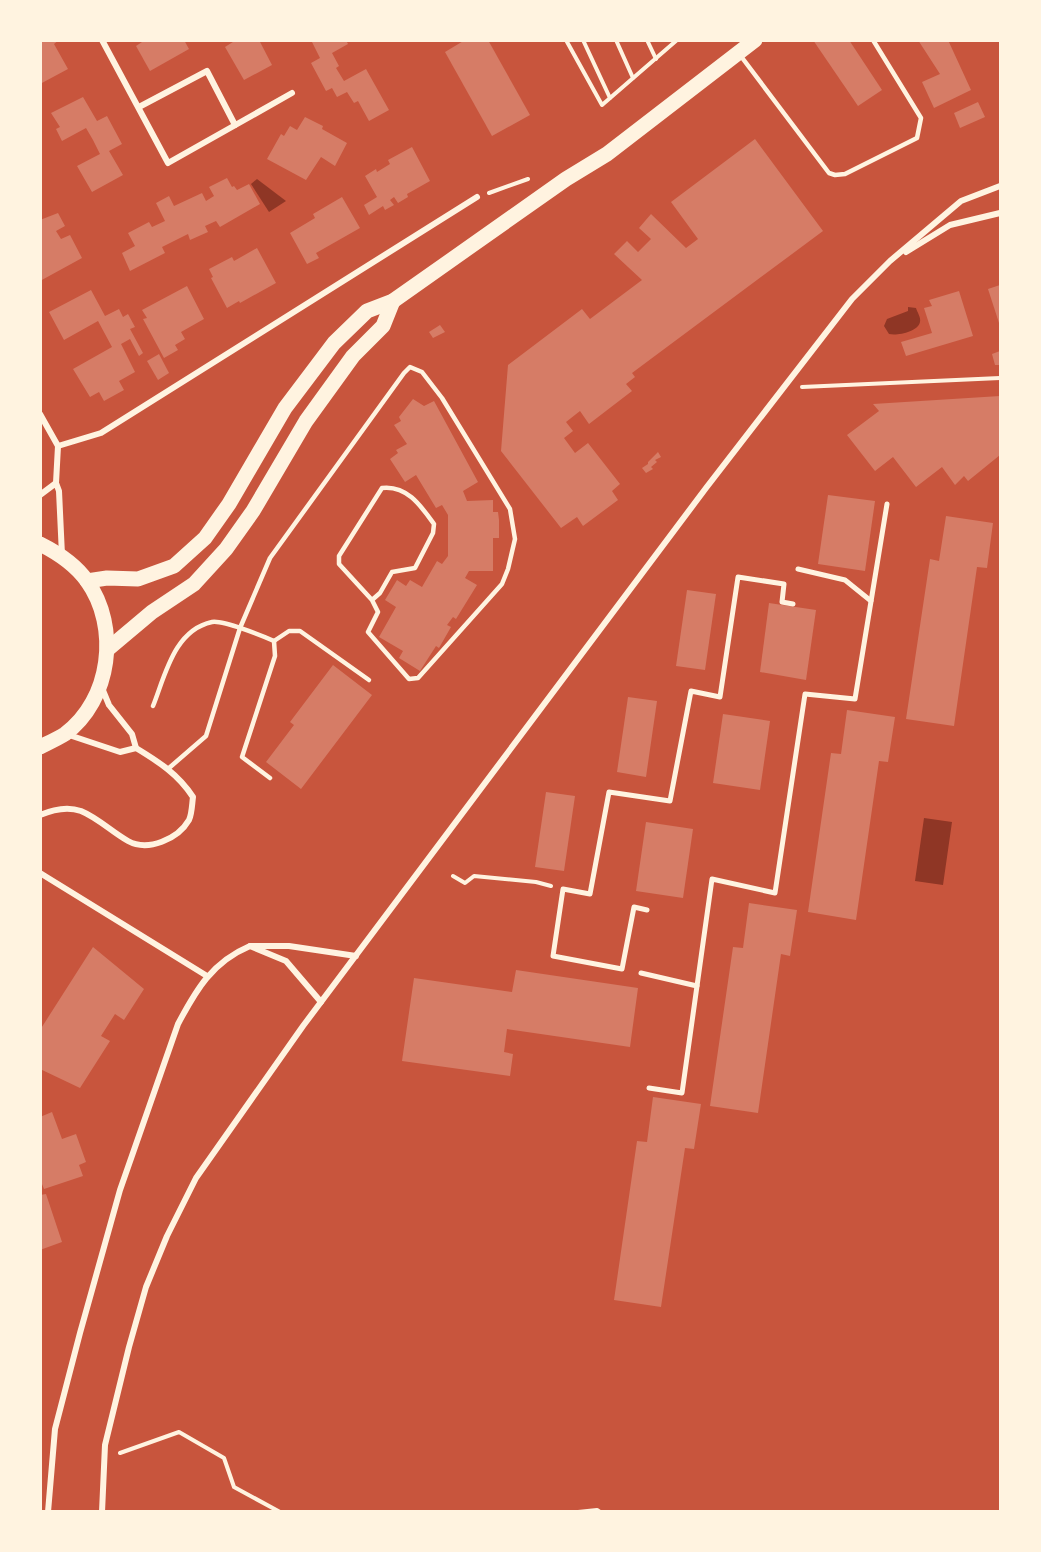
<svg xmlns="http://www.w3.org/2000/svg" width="1041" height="1552" font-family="Figtree,sans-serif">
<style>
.water{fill:#8f3625}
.building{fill:#d67c66}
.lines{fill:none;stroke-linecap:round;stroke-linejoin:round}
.path{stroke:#fff3e0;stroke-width:4}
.service{stroke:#fff3e0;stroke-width:4.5}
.pedestrian{stroke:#fff3e0;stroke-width:5}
.minor{stroke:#fff3e0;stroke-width:6}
.primary{stroke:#fff3e0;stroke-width:15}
</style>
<rect width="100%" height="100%" fill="#c8553d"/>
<g class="water">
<polygon points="257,179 286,201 269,212 251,184"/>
<path d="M908 307 916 308C917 312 921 317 920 322 918 332 897 336 889 334L884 326 887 319 908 311Z"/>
<polygon points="924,818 952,822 943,885 915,881"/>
</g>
<g class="building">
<polygon points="40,40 59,40 54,44 68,69 40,84"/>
<polygon points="145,40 184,40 189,49 150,71 136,46"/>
<polygon points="236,40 259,40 272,65 244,80 225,47"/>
<polygon points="311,40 346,40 348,44 332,53 339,66 336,68 344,81 366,69 389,110 369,121 358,101 354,103 347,92 337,97 332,88 326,91 311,63 320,58"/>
<polygon points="465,40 488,40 530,115 492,136 445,52"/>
<polygon points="813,40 849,40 882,90 858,106"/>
<polygon points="918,40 948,40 971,90 934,108 922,82 940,74"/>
<polygon points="83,97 97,121 107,116 122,144 109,151 123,175 92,192 77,166 100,154 93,140 86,128 62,141 56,129 60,127 51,113"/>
<polygon points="978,102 985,117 960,128 954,113"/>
<polygon points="305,117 323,126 322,129 347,143 335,166 321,157 306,180 267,159 281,134 284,136 290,126 297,130"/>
<polygon points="755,139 823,231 632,373 635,377 626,384 632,391 589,424 580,411 566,422 573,431 564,438 575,453 588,443 620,484 612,491 618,500 583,526 577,517 561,528 501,451 508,365 582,309 590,319 642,280 614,254 627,241 638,252 651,239 639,228 651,214 686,248 698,239 671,202"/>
<polygon points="412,147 430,181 407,194 408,197 398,203 394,197 390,200 394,205 385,210 383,206 369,215 364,205 377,197 365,176 376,169 377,172 390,164 388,160"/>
<polygon points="227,178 232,187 234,186 237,190 249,184 260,204 220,227 216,221 205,226 208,232 190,240 188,234 162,247 165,253 130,271 122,253 135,246 128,233 149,222 152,227 165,221 156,203 169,196 174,206 202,193 206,201 214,196 209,187"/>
<polygon points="342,197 360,228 316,253 319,258 307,264 290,233 315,218 313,214"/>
<polygon points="58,213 65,226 56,231 61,239 70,235 82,258 40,281 40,220"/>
<polygon points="257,248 276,283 240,303 239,301 227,308 211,278 213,277 209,269 232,257 234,261"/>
<polygon points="1000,285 1000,326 988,289"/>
<polygon points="187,286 204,319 181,332 185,339 175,345 178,350 164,358 143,319 147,318 142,310"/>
<polygon points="91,290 105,316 119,309 123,317 128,314 135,327 130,329 143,353 139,356 130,339 121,344 135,372 119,381 124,390 104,401 99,392 90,397 73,369 112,347 98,321 64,340 49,312"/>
<polygon points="959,291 973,336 906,356 901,342 932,333 924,308 932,306 929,300"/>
<polygon points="440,325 445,332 433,338 429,332"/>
<polygon points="1000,351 1000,365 995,365 992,354"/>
<polygon points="159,354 169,373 158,380 147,361"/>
<polygon points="1000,396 1000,455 968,481 964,476 955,485 942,467 916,487 893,457 875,471 847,435 879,411 873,404"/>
<polygon points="413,399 424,406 434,401 478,482 463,491 467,501 493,500 493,512 498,512 499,520 499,538 493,538 493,571 469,571 465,578 477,585 456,619 453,617 447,625 451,627 439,648 436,646 420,671 399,658 403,651 379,637 396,607 385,600 397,580 406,586 410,580 422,587 437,561 442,564 448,556 448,515 442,505 436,508 416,475 405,482 390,459 398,453 396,450 407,444 394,425 401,421 399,417"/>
<polygon points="658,452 661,457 655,460 657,462 651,467 653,469 646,473 642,468 648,464 648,462"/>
<polygon points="828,495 875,501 865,571 818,564"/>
<polygon points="946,516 993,523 987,568 977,567 954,726 906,719 930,559 939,561"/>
<polygon points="687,590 716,594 705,670 676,666"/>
<polygon points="769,603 816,610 806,680 760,672"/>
<polygon points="333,665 372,695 301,789 266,762 294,725 290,722"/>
<polygon points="628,697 657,701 646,777 617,772"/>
<polygon points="847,710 895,717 888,762 879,761 856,920 808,912 831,753 841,754"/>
<polygon points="723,714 770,721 760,790 713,783"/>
<polygon points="546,792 575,796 564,871 535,867"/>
<polygon points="646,822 693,829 683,898 636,891"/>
<polygon points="749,903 797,910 790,956 781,954 758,1113 710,1106 733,947 743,948"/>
<polygon points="93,947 144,989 124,1020 115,1014 101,1036 110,1041 80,1088 40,1069 40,1030"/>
<polygon points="516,970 638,988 630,1047 507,1029 504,1052 513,1054 510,1076 402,1061 414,978 512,992"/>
<polygon points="653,1097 701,1104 694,1149 685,1148 661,1307 614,1300 637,1141 647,1142"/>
<polygon points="52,1112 62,1139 76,1134 86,1162 79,1165 83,1176 44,1189 40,1179 40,1117"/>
<polygon points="46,1194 62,1242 40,1250 40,1195"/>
</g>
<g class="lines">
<g class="path">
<polyline points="566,40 602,105 677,40"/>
<polyline points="583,40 610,98"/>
<polyline points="616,40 633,78"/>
<polyline points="647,40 656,59"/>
<polyline points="489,193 528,179"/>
<polyline points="802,387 1000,378"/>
<polyline points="453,876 465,883 474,876 536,882 551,886"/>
<polyline points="120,1453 179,1432 224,1458 234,1487 280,1512"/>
<polyline points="578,1512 597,1510 600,1512"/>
</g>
<g class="service">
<polyline points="740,55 829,173 835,175 845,174 917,138 921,118 873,40"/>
<polyline points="274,641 289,631 300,631 369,680"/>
<path d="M153 706C165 676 174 630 212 622 223 620 263 636 274 641"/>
<path d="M169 768 206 736 240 628 270 558 404 373 410 367 422 372 442 398 510 509 515 539 508 569 502 584 418 678 409 679 368 632 378 612 372 600 339 564V556L382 488C407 485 421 506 434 524L433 533 415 568 392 572 380 593 372 600"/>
<polyline points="270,778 242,757 275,656 274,641"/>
</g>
<g class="pedestrian">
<polyline points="798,569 845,580 871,601"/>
<polyline points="647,910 634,907 622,969 553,956 563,889 590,894 609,792 670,801 691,691 720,697 738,577 784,584 782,602 793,604"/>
<polyline points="641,973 697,986"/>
<polyline points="649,1088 682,1093 712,879 775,893 805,694 855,699 887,504"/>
</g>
<g class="minor">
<polyline points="102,40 168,163 292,93"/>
<polyline points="139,107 207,71 235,125"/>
<polyline points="906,252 950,225 1000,213"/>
<polyline points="40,414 58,446 56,483"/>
<polyline points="58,446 101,433 477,197"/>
<polyline points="40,495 56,483 59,491 62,555"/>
<polyline points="66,734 120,752 136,748"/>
<path d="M40 815C54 809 67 806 81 811 98 818 112 832 128 841 148 852 178 839 189 820 192 814 192 804 193 797 178 774 159 762 136 748L132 734 109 705 102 688"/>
<polyline points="40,873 207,976"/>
<polyline points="321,1002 286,961 250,946 289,946 356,956"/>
<path d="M48 1512 55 1429 80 1333 120 1190 178 1024C196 990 212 962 250 946"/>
<polyline points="102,1512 105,1445 129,1347 146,1287 167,1236 196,1178 303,1026 706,488 852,299 890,261 961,201 1000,186"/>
</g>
<g class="primary">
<path d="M40 544C58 553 75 564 87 581 120 627 111 700 65 734 57 739 48 743 40 747"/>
<polyline points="87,581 107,578 138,579 174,566 205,538 229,504 285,408 334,343 367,311 393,301 566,179 607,154 755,40"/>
<polyline points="108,649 152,612 194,584 226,549 253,511 306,421 353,356 383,326 393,301"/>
</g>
</g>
<rect width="1041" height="1552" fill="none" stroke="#fff3e0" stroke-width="84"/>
</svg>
